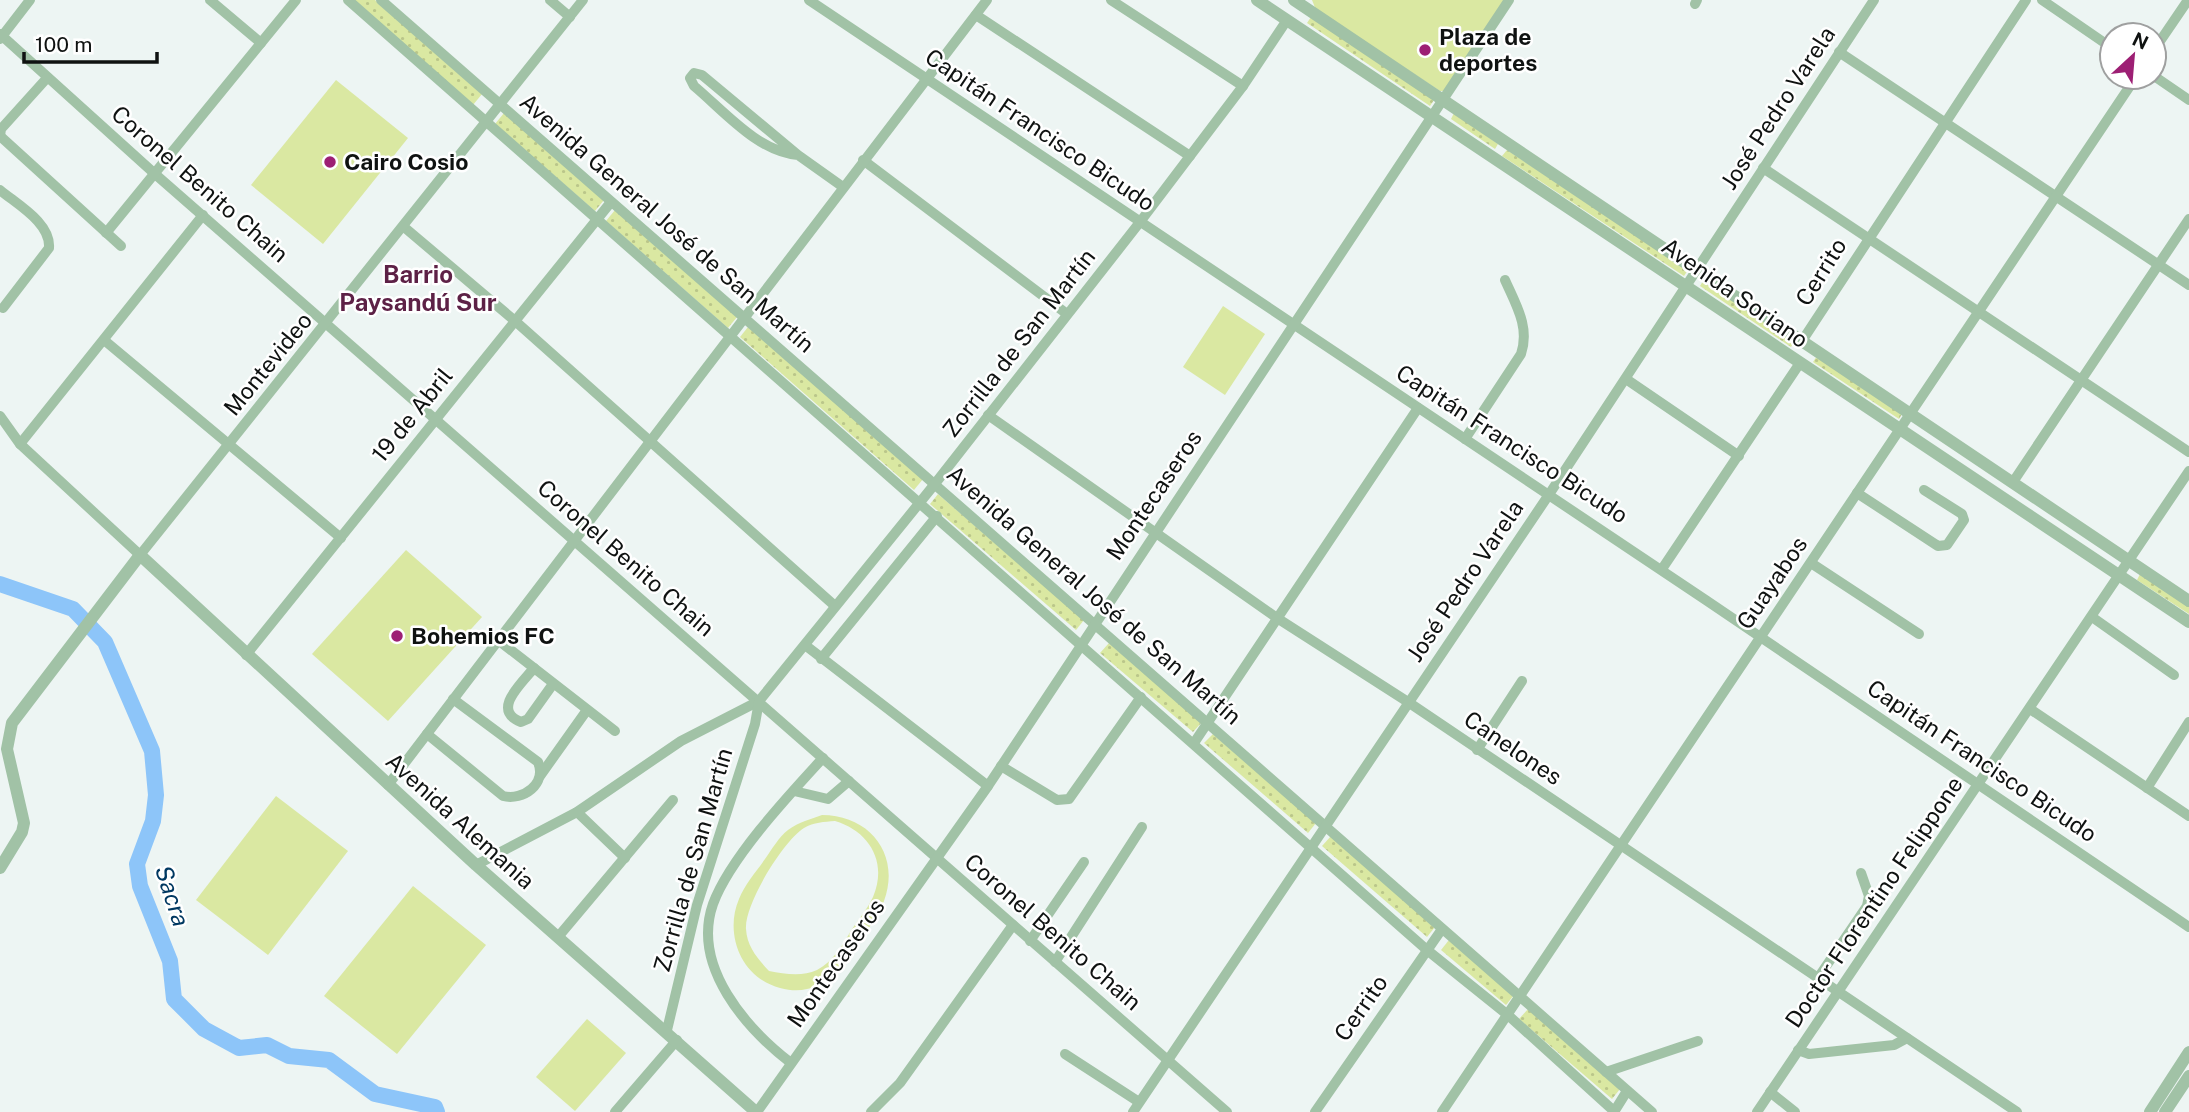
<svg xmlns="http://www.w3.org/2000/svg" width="2189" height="1112" font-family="'Public Sans',sans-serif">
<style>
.grass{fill:url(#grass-dots)}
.green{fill:#dae8a2;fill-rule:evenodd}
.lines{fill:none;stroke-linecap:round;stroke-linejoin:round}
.river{stroke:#8dc5f9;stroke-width:16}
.minor{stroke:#a1c2a6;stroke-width:10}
.tertiary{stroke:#a1c2a6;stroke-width:12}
.poi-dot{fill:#9d1f74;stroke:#fff;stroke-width:2.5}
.labels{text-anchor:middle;stroke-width:5;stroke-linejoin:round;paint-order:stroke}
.poi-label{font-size:23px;font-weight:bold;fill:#0f1211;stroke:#fff;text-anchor:start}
.street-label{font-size:23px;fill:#0f1211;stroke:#fff}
.neighbourhood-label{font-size:24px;font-weight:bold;fill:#5d2146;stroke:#fff}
.water-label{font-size:24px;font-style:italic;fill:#003861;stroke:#fff}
</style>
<defs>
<pattern id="grass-dots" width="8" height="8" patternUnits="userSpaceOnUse" patternTransform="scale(1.75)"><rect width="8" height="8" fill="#dae8a2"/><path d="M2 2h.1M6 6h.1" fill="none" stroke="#bac68a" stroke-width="1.8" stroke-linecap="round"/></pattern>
</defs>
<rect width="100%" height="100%" fill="#edf5f3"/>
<g class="grass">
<polygon points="353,0 375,0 482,94 473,105"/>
<polygon points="1311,17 1434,100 1430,106 1307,23"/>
<polygon points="504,113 604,200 595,211 495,124"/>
<polygon points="1454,113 1498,144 1495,149 1451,119"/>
<polygon points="1507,150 1688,270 1684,276 1502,156"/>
<polygon points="615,210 737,317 728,328 606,221"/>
<polygon points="1703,281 1794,342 1791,347 1700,286"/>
<polygon points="748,327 923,479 914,490 740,337"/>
<polygon points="1817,356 1902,414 1899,419 1813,362"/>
<polygon points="938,494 1084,620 1076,630 930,504"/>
<polygon points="2140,574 2189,606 2189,614 2137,580"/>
<polygon points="1109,643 1202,722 1193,732 1100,653"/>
<polygon points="1213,734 1316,823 1308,833 1204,743"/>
<polygon points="1331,836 1435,927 1427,937 1322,846"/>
<polygon points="1449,940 1514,995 1506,1005 1441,950"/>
<polygon points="1528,1009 1620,1089 1612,1099 1519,1019"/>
</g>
<g class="green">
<polygon points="1312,0 1505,0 1446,91 1440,91 1316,10"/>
<polygon points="336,80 408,138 323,244 251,185"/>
<polygon points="1223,306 1265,334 1225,395 1183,367"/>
<polygon points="406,550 482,617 388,721 312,654"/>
<polygon points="276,796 348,851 268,955 196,900"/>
<path d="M822 815C870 815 901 855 884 901 880 914 870 926 862 937 843 968 821 999 780 988 741 978 724 934 739 899 745 884 756 872 765 859 772 849 779 837 788 830 799 822 811 819 822 815ZM835 821C869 831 888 862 873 897 868 908 859 919 852 929 843 944 834 961 817 970 802 977 785 974 769 971 758 959 747 947 746 929 744 905 783 841 804 828 814 822 824 822 835 821Z"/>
<polygon points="413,886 486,945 397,1054 324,996"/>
<polygon points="587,1019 626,1053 575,1111 536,1077"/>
</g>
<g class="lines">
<polyline class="river" points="0,584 73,609 105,642 152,751 156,795 153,821 137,864 140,886 170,961 174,999 204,1029 239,1048 267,1045 289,1056 329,1060 375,1094 435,1107 437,1112"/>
<g class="minor">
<polyline points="210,0 261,43"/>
<polyline points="348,0 1427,950 1509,1016 1615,1112"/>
<polyline points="381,0 1652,1112"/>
<polyline points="550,0 570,17"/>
<path d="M809 0C1270 308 1731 615 2189 927"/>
<polyline points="1111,0 1243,86"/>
<polyline points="2042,0 2112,48"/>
<polyline points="1695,4 1697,0"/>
<polyline points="976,15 1190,156"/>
<polyline points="0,34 155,174 1227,1112"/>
<polyline points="0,39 30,0"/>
<polyline points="2154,50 2188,0"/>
<polyline points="1839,52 2189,285"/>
<polyline points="2154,76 2189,100"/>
<polyline points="0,136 121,246"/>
<polyline points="0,136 1,129 47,78"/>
<path d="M798 155C758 152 724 111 694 86L690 78 694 73 702 75 798 155 843 187"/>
<polyline points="863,160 1067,314"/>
<polyline points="1763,168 2189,452"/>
<path d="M0 190C18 205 51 223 49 248L3 308"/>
<polyline points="404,227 514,320 835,606"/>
<polyline points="106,233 296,0"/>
<polyline points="104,340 341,538"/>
<polyline points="1802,341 2026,0"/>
<polyline points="1626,379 1739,456"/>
<polyline points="988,415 1277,618 1408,702 2017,1112"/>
<polyline points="0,416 20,444 140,555 583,0"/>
<path d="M1465 439 1521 354C1530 327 1516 305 1505 280"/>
<polyline points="20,444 203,215"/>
<polyline points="2013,482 2189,219"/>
<polyline points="1857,493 1938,546 1947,545 1964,520 1962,514 1924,490"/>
<polyline points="1811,563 1919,634"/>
<polyline points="1662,569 1800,363"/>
<polyline points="2092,617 2174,675"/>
<polyline points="498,640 615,731"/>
<polyline points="805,645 988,786"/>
<polyline points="246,655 611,202"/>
<polyline points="821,659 937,516"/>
<path d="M534 668C521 684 491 710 521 722L528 719 553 684"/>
<polyline points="2030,709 2189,816"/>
<path d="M427 734 503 796C523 801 547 784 538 762L453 699"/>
<polyline points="1194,743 1418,408"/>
<polyline points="1477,750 1522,681"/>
<polyline points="1001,766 1057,800 1069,799 1141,697"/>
<polyline points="540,776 587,710"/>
<polyline points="388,785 987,0"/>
<polyline points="2147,788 2189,722"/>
<polyline points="794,791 828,799 849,781"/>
<polyline points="577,812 625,858"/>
<polyline points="476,865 577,812 681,741 759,701 934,485 1140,222 1243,86 1287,20"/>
<polyline points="558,937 673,800"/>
<polyline points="1030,941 1084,862"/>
<polyline points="1055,962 1142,827"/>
<polyline points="1818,978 1867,906 1869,896 1861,873"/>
<polyline points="667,1030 697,905 755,724 759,701"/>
<polyline points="1798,1050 1809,1054 1894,1045 1907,1038"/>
<polyline points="1065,1054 1139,1102"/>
<path d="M791 1063C747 1029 691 967 713 904 730 858 789 795 823 758"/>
<polyline points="1606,1072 1698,1041"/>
<polyline points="1770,1092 1795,1112"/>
<polyline points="615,1112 677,1040"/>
<polyline points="757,1112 988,786 1509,0"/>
<polyline points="871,1112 900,1083 1013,925"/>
<polyline points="1133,1112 1550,493 1874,0"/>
<polyline points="1315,1112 1442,929"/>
<polyline points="1442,1112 2136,77"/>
<polyline points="1614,1112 1627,1091"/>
<polyline points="1757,1112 2189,471"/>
</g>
<g class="tertiary">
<polyline points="1257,0 2189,622"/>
<polyline points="1294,0 2189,601"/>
<polyline points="0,868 22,832 24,823 7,749 12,723 140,555 476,865 756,1112"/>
<polyline points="2150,1112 2189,1052"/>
<polyline points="2165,1112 2189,1076"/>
</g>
</g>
<g class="poi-dot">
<circle cx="1425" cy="50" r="7"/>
<circle cx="330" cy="162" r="7"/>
<circle cx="397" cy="636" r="7"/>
</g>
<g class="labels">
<g class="poi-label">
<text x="1439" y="45">Plaza de<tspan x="1439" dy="26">deportes</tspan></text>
<text x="344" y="170">Cairo Cosio</text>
<text x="411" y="644">Bohemios FC</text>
</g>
<g class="street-label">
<text transform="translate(1778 108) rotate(-57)" y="8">José Pedro Varela</text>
<text transform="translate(1040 130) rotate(34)" y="8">Capitán Francisco Bicudo</text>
<text transform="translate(200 184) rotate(41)" y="8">Coronel Benito Chain</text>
<text transform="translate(667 223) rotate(41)" y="8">Avenida General José de San Martín</text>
<text transform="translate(1821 272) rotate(-58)" y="8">Cerrito</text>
<text transform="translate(1735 293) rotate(35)" y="8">Avenida Soriano</text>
<text transform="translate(1019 343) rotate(-52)" y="8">Zorrilla de San Martín</text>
<text transform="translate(268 364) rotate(-51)" y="8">Montevideo</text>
<text transform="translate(412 415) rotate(-51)" y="8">19 de Abril</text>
<text transform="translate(1512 444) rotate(33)" y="8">Capitán Francisco Bicudo</text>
<text transform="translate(1154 495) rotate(-56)" y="8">Montecaseros</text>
<text transform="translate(626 558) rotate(41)" y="8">Coronel Benito Chain</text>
<text transform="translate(1465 581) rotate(-56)" y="8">José Pedro Varela</text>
<text transform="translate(1772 583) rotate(-56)" y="8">Guayabos</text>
<text transform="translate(1094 595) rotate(41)" y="8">Avenida General José de San Martín</text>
<text transform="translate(1513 748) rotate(34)" y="8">Canelones</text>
<text transform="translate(1982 761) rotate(34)" y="8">Capitán Francisco Bicudo</text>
<text transform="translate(460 821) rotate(42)" y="8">Avenida Alemania</text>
<text transform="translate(693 860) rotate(-74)" y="8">Zorrilla de San Martín</text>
<text transform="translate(1874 902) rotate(-56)" y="8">Doctor Florentino Felippone</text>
<text transform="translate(1053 932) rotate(41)" y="8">Coronel Benito Chain</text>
<text transform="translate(836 963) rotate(-55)" y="8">Montecaseros</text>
<text transform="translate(1361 1008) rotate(-55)" y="8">Cerrito</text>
</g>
<g class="neighbourhood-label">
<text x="418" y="283">Barrio<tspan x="418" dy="28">Paysandú Sur</tspan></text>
</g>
<g class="water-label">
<text transform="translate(172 896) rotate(72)" y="8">Sacra</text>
</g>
</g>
<g transform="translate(2133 56) rotate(26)"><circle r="33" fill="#ffffff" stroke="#9fa0a0" stroke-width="2"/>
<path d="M0-5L12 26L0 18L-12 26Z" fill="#9d1f74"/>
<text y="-10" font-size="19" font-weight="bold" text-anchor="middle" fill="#0f1211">N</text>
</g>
<path d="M24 52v10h133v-10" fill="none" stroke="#0f1211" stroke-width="3.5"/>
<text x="35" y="52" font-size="21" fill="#0f1211" stroke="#ffffff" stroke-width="5" paint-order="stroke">100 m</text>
</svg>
